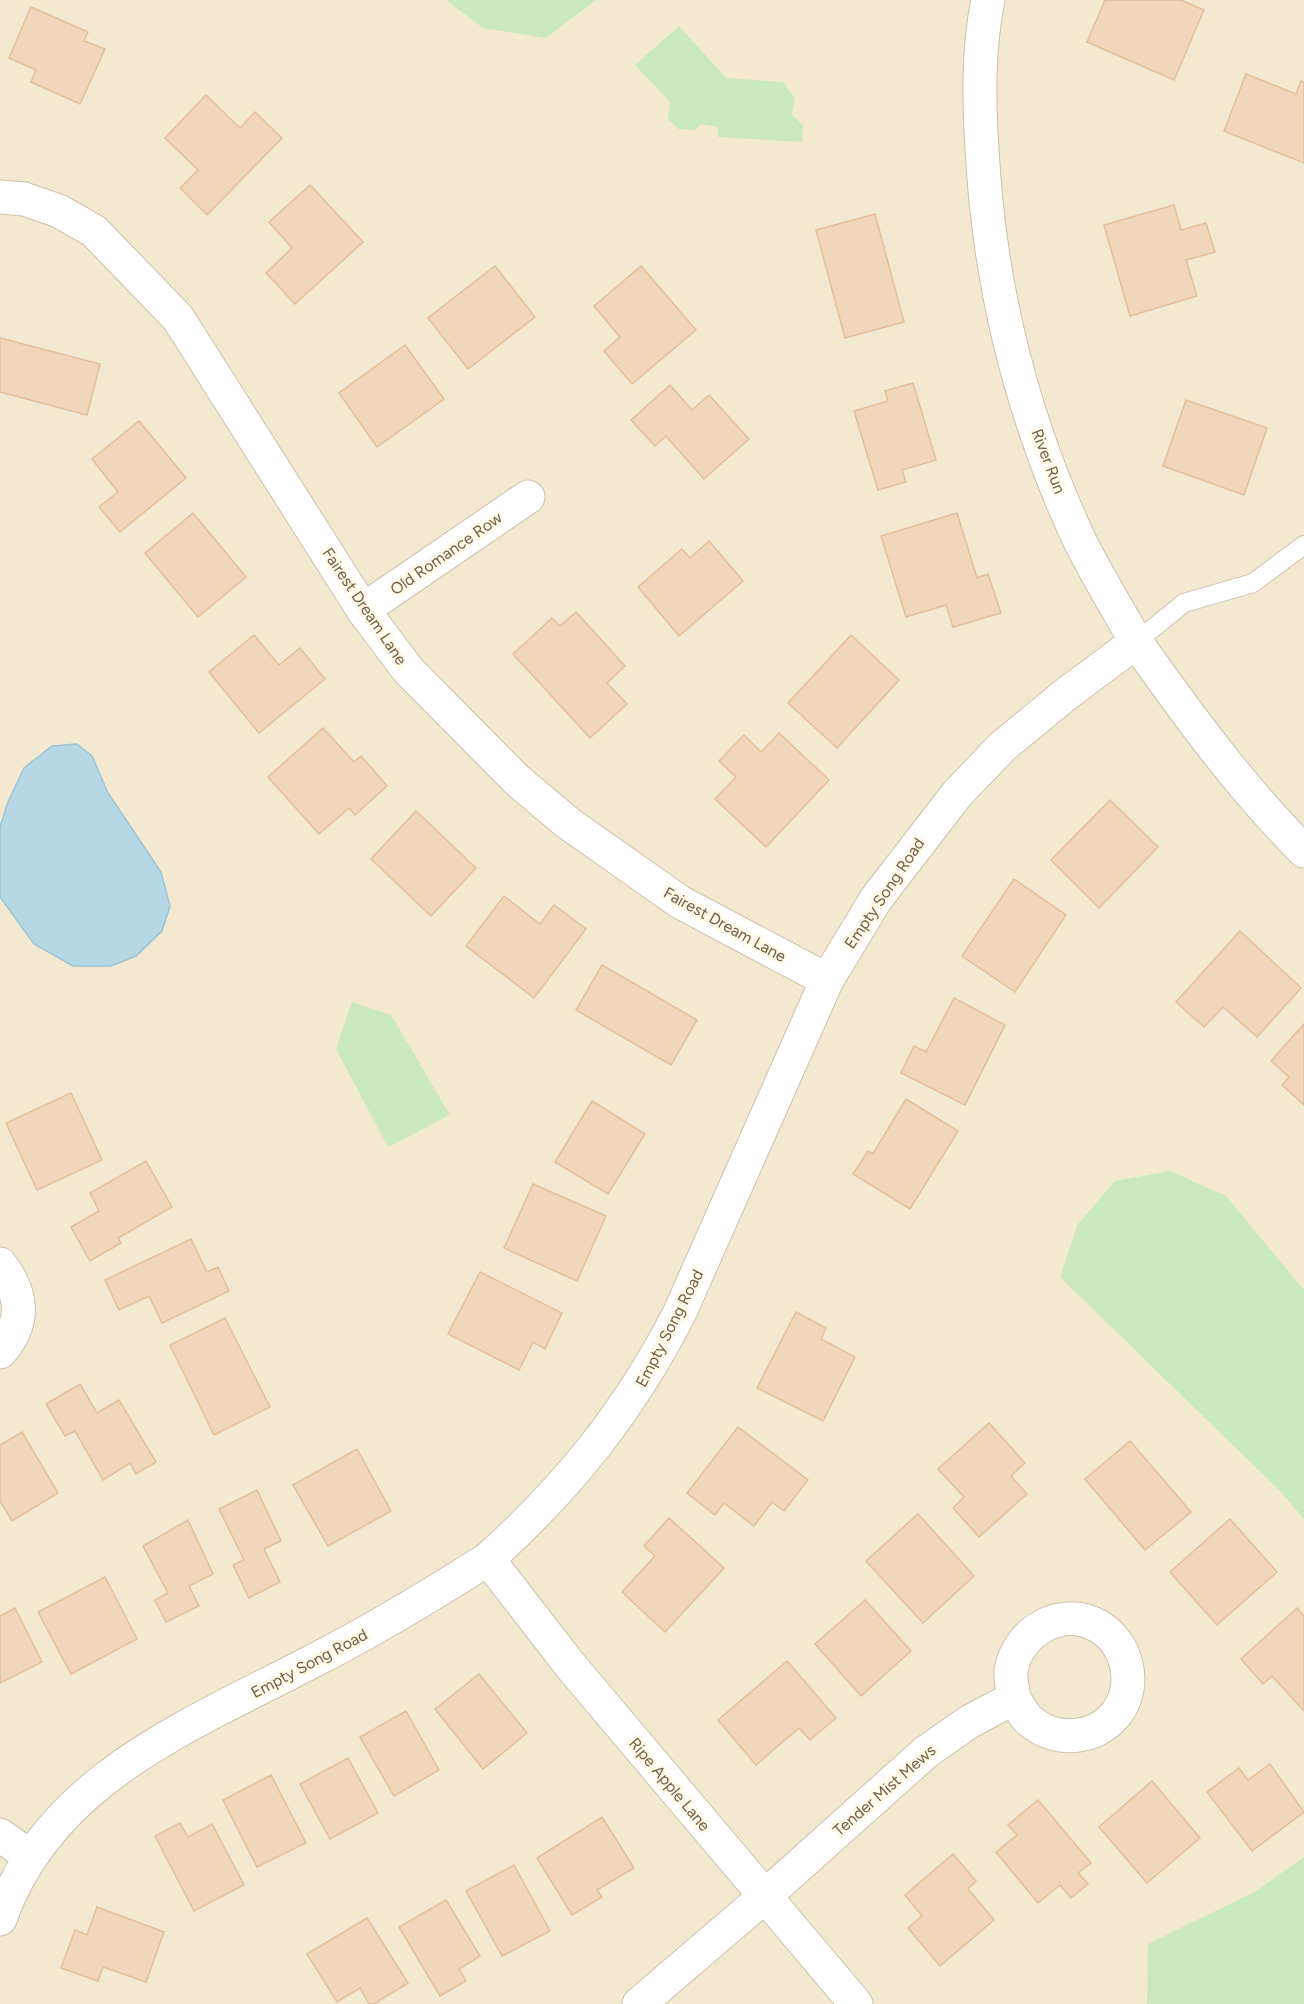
<svg xmlns="http://www.w3.org/2000/svg" width="1304" height="2004" font-family="Figtree,sans-serif">
<style>
.residential{fill:#f3e8d0}
.green{fill:#cbe9c0}
.water{fill:#b6d7e4;stroke:#9dc5d6;stroke-width:1.5}
.building{fill:#f1d7b9;stroke:#e3c09a;stroke-width:1.5}
.lines{fill:none;stroke-linecap:round;stroke-linejoin:round}
.service-casing{stroke:#cfc0ab;stroke-width:20}
.minor-casing{stroke:#cfc0ab;stroke-width:35}
.tertiary-casing{stroke:#cfc0ab;stroke-width:35}
.service{stroke:#fff;stroke-width:18}
.minor{stroke:#fff;stroke-width:33}
.tertiary{stroke:#fff;stroke-width:33}
.labels{text-anchor:middle;stroke-width:6;stroke-linejoin:round;paint-order:stroke}
.street-label{font-size:16px;fill:#725d49;stroke:#fff9e7}
</style>
<rect width="100%" height="100%" fill="#fcf5e1"/>
<rect class="residential" x="0" y="0" width="1304" height="2004"/>
<g class="green">
<polygon points="446,0 596,0 546,38 483,28"/>
<polygon points="679,26 726,78 783,82 795,98 792,115 803,125 802,142 718,137 718,127 700,124 696,130 678,129 668,119 670,102 635,65"/>
<polygon points="352,1002 391,1015 450,1115 388,1147 336,1049"/>
<polygon points="1170,1171 1226,1196 1304,1290 1304,1519 1280,1491 1060,1277 1078,1224 1115,1181"/>
<polygon points="1304,1857 1304,2004 1147,2004 1148,1944 1256,1891"/>
</g>
<polygon class="water" points="77,744 92,756 108,793 161,872 170,906 162,931 136,956 111,966 73,966 34,944 0,897 0,827 8,802 24,768 52,746"/>
<g class="building">
<polygon points="1105,0 1181,0 1204,10 1174,80 1087,42"/>
<polygon points="31,7 88,32 84,41 105,49 80,104 31,82 36,70 9,58"/>
<polygon points="1246,74 1296,94 1301,81 1304,82 1304,163 1224,131"/>
<polygon points="206,95 240,128 255,112 282,138 207,215 180,188 198,170 165,138"/>
<polygon points="310,185 363,242 295,304 266,273 292,248 269,222"/>
<polygon points="1174,205 1181,230 1206,223 1215,252 1186,260 1197,296 1130,316 1104,225"/>
<polygon points="875,214 904,322 845,338 816,230"/>
<polygon points="495,266 535,317 468,369 428,318"/>
<polygon points="641,266 696,330 632,384 604,351 620,337 594,306"/>
<polygon points="0,338 100,364 87,415 0,392"/>
<polygon points="405,345 444,399 377,447 339,393"/>
<polygon points="913,383 936,460 902,470 906,482 878,490 854,411 888,401 885,391"/>
<polygon points="670,385 692,410 709,395 749,439 704,479 666,436 655,446 631,420"/>
<polygon points="1186,400 1267,428 1244,495 1163,466"/>
<polygon points="139,421 186,478 120,532 99,507 118,492 92,459"/>
<polygon points="193,513 246,577 198,617 145,553"/>
<polygon points="957,513 977,578 988,574 1001,613 953,627 946,605 906,617 881,536"/>
<polygon points="709,541 743,581 679,636 638,587 682,549 690,558"/>
<polygon points="576,612 625,666 607,683 627,704 590,738 513,654 552,618 560,626"/>
<polygon points="254,635 279,665 300,648 325,679 259,733 209,672"/>
<polygon points="851,635 899,680 837,748 788,703"/>
<polygon points="323,728 354,762 361,756 387,786 355,815 349,808 319,834 268,777"/>
<polygon points="779,733 829,780 766,847 715,799 736,777 719,761 744,735 761,752"/>
<polygon points="1110,800 1158,847 1099,908 1051,860"/>
<polygon points="416,811 476,868 431,916 371,859"/>
<polygon points="1014,879 1066,915 1015,992 962,956"/>
<polygon points="504,896 540,924 554,905 586,929 534,998 466,946"/>
<polygon points="1240,931 1301,988 1257,1037 1223,1007 1204,1027 1176,1002"/>
<polygon points="602,965 697,1020 671,1065 576,1010"/>
<polygon points="954,998 1005,1025 965,1105 901,1073 914,1046 926,1052"/>
<polygon points="1304,1024 1304,1105 1282,1085 1289,1077 1271,1061"/>
<polygon points="71,1093 102,1160 37,1190 6,1123"/>
<polygon points="906,1099 958,1131 910,1209 853,1174 868,1151 873,1154"/>
<polygon points="592,1101 645,1134 608,1194 555,1162"/>
<polygon points="146,1161 172,1207 118,1238 121,1243 90,1261 71,1227 99,1211 90,1193"/>
<polygon points="533,1184 606,1216 577,1281 504,1248"/>
<polygon points="191,1239 207,1272 218,1267 229,1291 162,1323 149,1296 119,1310 105,1280"/>
<polygon points="480,1272 562,1313 545,1349 533,1342 519,1370 448,1334"/>
<polygon points="796,1312 826,1328 821,1339 855,1357 823,1421 757,1388"/>
<polygon points="225,1318 270,1407 214,1435 170,1345"/>
<polygon points="80,1384 97,1413 119,1400 156,1462 136,1474 130,1463 103,1480 75,1431 65,1436 46,1404"/>
<polygon points="989,1423 1025,1463 1011,1476 1027,1494 979,1537 953,1508 964,1497 938,1469"/>
<polygon points="738,1427 808,1480 784,1511 772,1502 754,1526 724,1503 715,1515 687,1493"/>
<polygon points="22,1432 58,1493 12,1521 0,1501 0,1445"/>
<polygon points="1130,1441 1191,1512 1145,1550 1085,1479"/>
<polygon points="357,1449 391,1511 328,1546 293,1485"/>
<polygon points="257,1490 281,1541 264,1549 280,1582 249,1598 233,1565 244,1560 219,1509"/>
<polygon points="918,1514 974,1576 923,1623 866,1561"/>
<polygon points="669,1518 724,1568 665,1632 622,1592 655,1556 644,1546"/>
<polygon points="1230,1519 1277,1572 1217,1625 1170,1572"/>
<polygon points="188,1520 213,1574 189,1586 199,1606 166,1622 155,1600 168,1593 143,1546"/>
<polygon points="105,1577 137,1639 71,1674 38,1612"/>
<polygon points="865,1600 911,1651 861,1696 815,1644"/>
<polygon points="15,1608 42,1662 0,1683 0,1616"/>
<polygon points="1297,1608 1304,1616 1304,1711 1272,1676 1263,1684 1241,1659"/>
<polygon points="787,1661 836,1718 810,1740 799,1728 756,1765 718,1720"/>
<polygon points="479,1674 527,1733 483,1769 435,1709"/>
<polygon points="406,1711 439,1770 394,1796 360,1737"/>
<polygon points="348,1758 378,1813 330,1839 300,1784"/>
<polygon points="1270,1764 1304,1812 1252,1851 1207,1792 1239,1768 1248,1780"/>
<polygon points="271,1775 306,1843 257,1867 223,1800"/>
<polygon points="1152,1781 1200,1838 1147,1883 1099,1827"/>
<polygon points="1038,1800 1091,1863 1078,1873 1088,1884 1071,1898 1060,1885 1038,1903 996,1852 1017,1835 1008,1825"/>
<polygon points="602,1817 634,1868 597,1890 602,1897 572,1915 537,1858"/>
<polygon points="180,1823 188,1837 212,1824 244,1885 194,1911 155,1836"/>
<polygon points="953,1854 976,1881 968,1889 994,1920 940,1966 908,1928 922,1916 905,1895"/>
<polygon points="514,1865 550,1931 502,1956 466,1891"/>
<polygon points="446,1900 480,1956 459,1969 466,1981 440,1996 399,1927"/>
<polygon points="97,1907 164,1932 146,1982 103,1967 98,1981 61,1968 75,1930 87,1935"/>
<polygon points="367,1918 408,1983 374,2004 369,2004 360,1988 337,2002 307,1954"/>
</g>
<g class="lines">
<defs>
<polyline id="service" points="1136,642 1184,603 1253,583 1304,545"/>
<g id="minor">
<polyline points="0,197 24,199 59,211 94,231 178,318 363,610 408,670 518,781 568,823 680,902 827,980"/>
<polyline points="363,610 528,497"/>
<path d="M1136 642C1188 715 1240 787 1304 851"/>
<path d="M0 1264C23 1293 26 1323 0 1352"/>
<polyline points="0,1835 29,1856"/>
<path d="M0 1919C49 1779 189 1726 311 1662 372 1631 430 1596 488 1559"/>
<path d="M639 2004 764 1897 926 1752 969 1722 1014 1698C1019 1706 1023 1715 1030 1721 1055 1743 1095 1740 1116 1714 1138 1686 1128 1643 1098 1626 1061 1605 1017 1632 1011 1671 1010 1679 1013 1690 1014 1698"/>
</g>
<path id="tertiary" d="M856 2004 570 1665 488 1559C570 1485 630 1410 680 1312L827 980 876 899 957 794 1003 746 1065 695 1136 642C1117 607 1094 571 1077 535 1021 413 989 283 982 149 979 100 978 49 988 0"/>
</defs>
<use href="#service" class="service-casing"/>
<use href="#minor" class="minor-casing"/>
<use href="#tertiary" class="tertiary-casing"/>
<use href="#service" class="service"/>
<use href="#minor" class="minor"/>
<use href="#tertiary" class="tertiary"/>
</g>
<g class="labels">
<g class="street-label">
<text transform="translate(1049 461) rotate(69)" y="6">River Run</text>
<text transform="translate(446 553) rotate(-35)" y="6">Old Romance Row</text>
<text transform="translate(365 606) rotate(56)" y="6">Fairest Dream Lane</text>
<text transform="translate(884 893) rotate(-56)" y="6">Empty Song Road</text>
<text transform="translate(725 924) rotate(29)" y="6">Fairest Dream Lane</text>
<text transform="translate(669 1328) rotate(-63)" y="6">Empty Song Road</text>
<text transform="translate(309 1663) rotate(-28)" y="6">Empty Song Road</text>
<text transform="translate(670 1784) rotate(50)" y="6">Ripe Apple Lane</text>
<text transform="translate(884 1790) rotate(-41)" y="6">Tender Mist Mews</text>
</g>
</g>
</svg>
